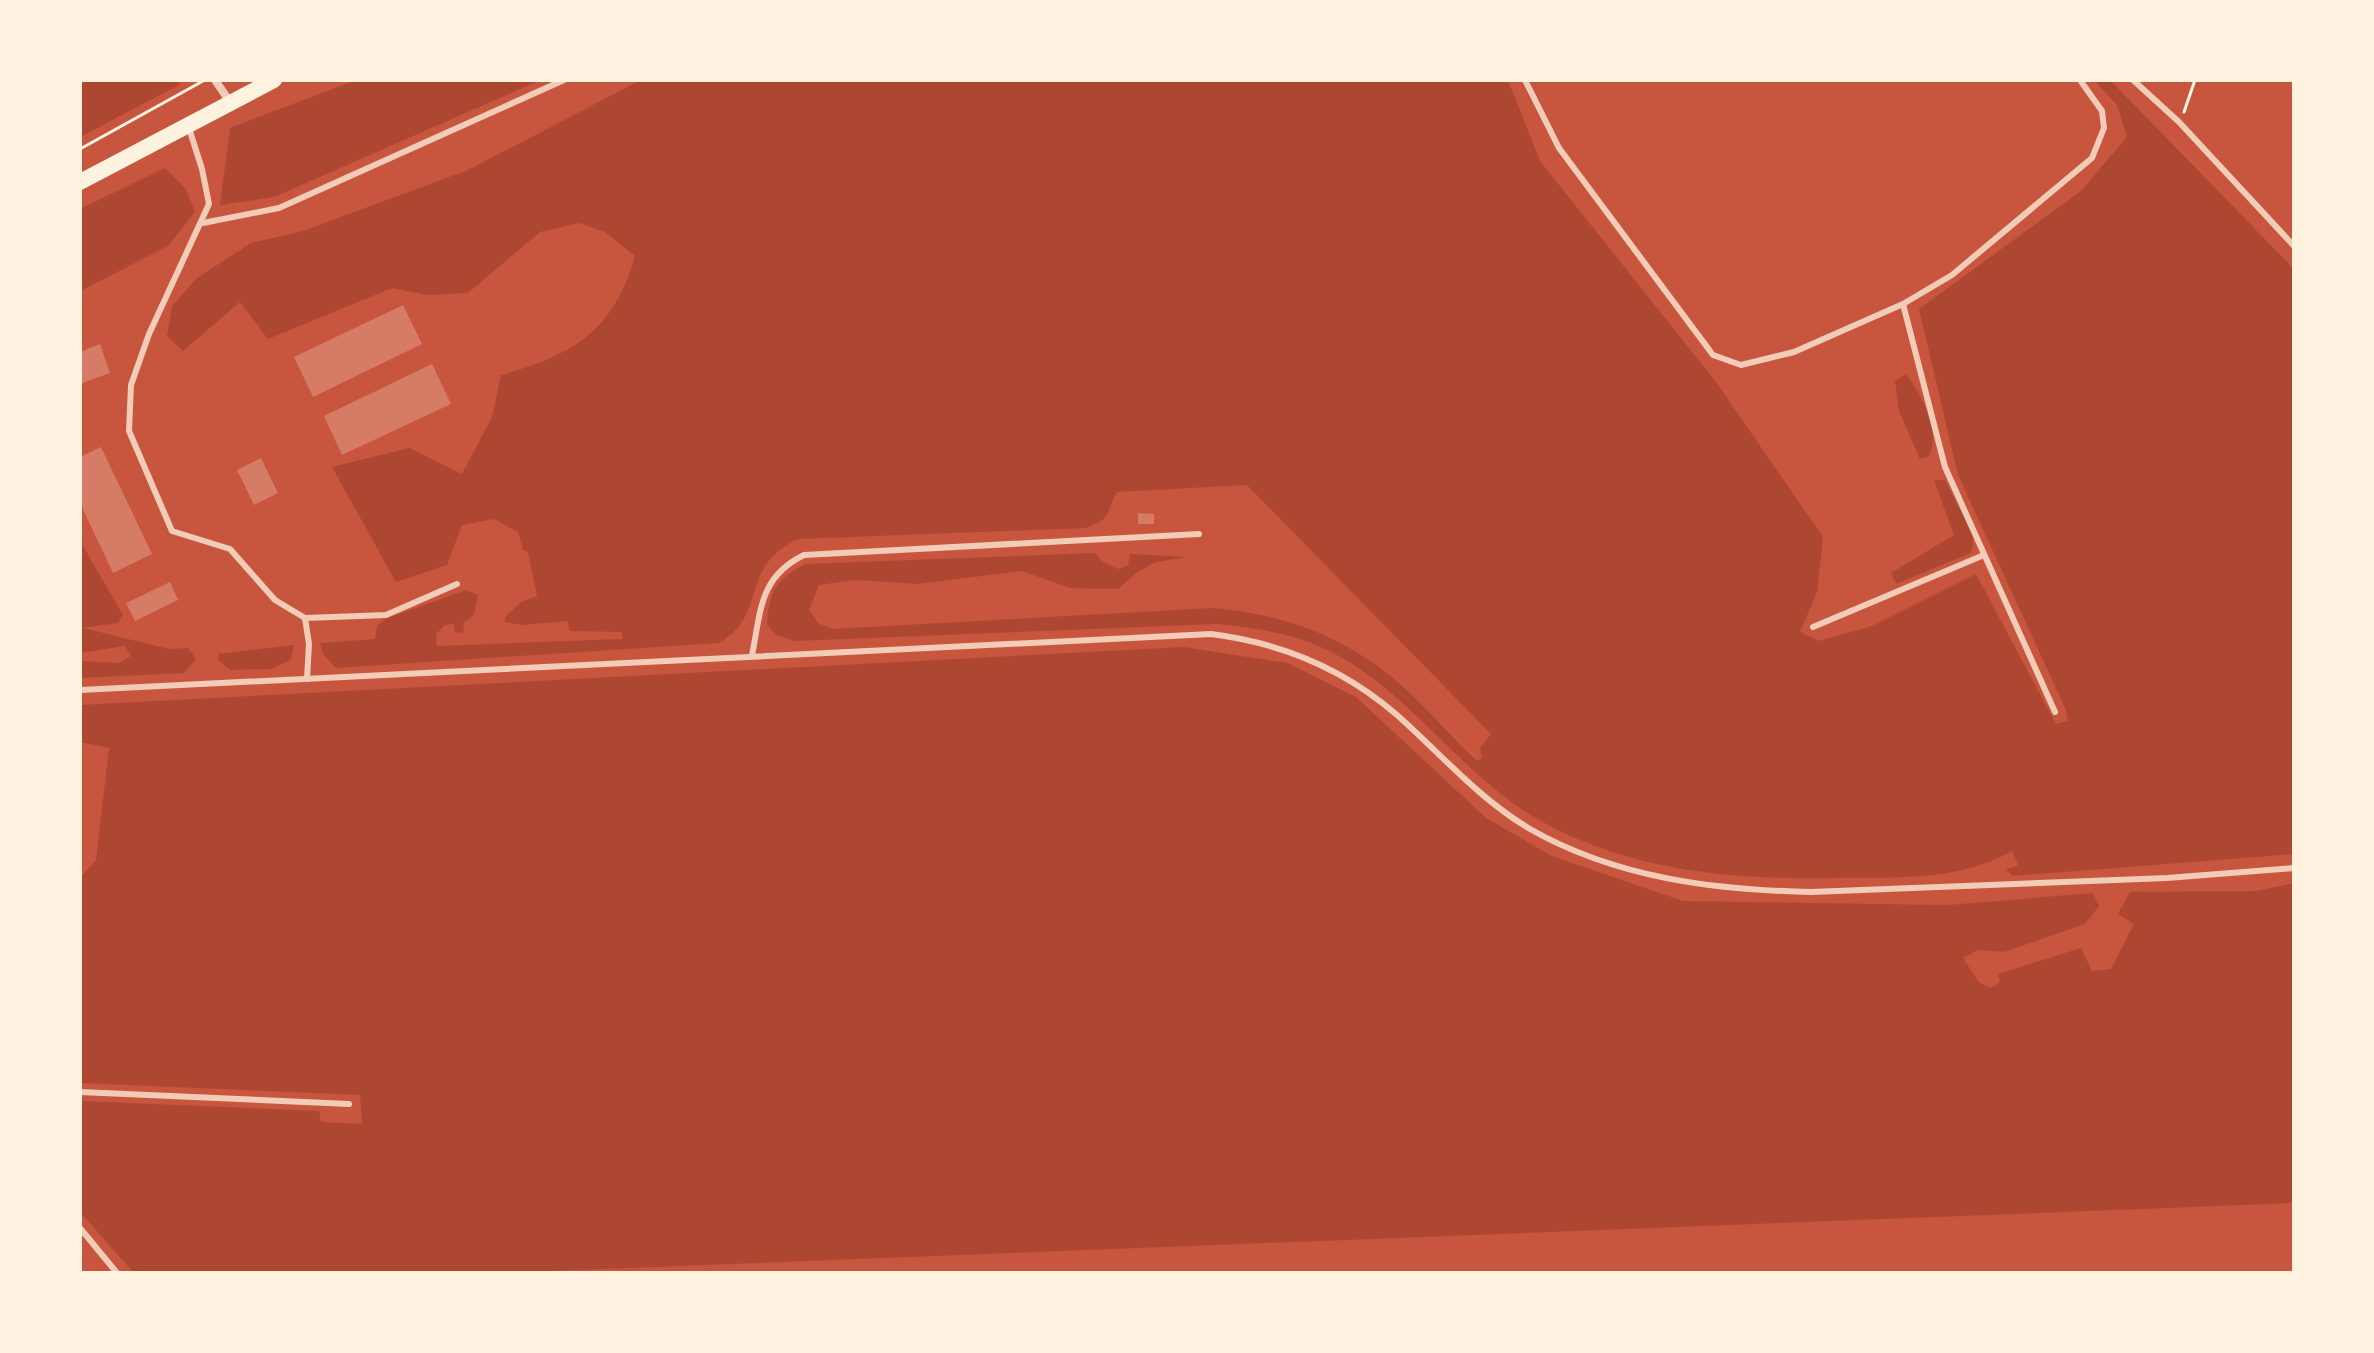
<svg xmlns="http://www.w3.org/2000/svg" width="2374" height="1353" font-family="'Playfair Display',serif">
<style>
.green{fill:#ae4732}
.building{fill:#d67c66}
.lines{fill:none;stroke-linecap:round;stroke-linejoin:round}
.path{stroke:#fff3e0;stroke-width:3}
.service{stroke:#f1ccb7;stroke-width:6}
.minor{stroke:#f1ccb7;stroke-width:8}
.secondary{stroke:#fff3e0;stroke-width:16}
</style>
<rect width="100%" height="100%" fill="#c8553d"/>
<g class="green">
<polygon points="88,80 181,80 179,85 80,137 80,84"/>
<polygon points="356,80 541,80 274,197 220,205 230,128"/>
<path d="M641 80H1508L1540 161 1716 382 1823 537 1817 592 1800 632 1819 641 1872 626 1976 574 2056 724 2068 721 2066 710 1958 475 1919 309 2081 191 2127 137 2117 105 2094 80H2110L2294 269V854L2013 876 2006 870 2018 865 2012 851C1957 882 1895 877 1834 878 1734 880 1630 871 1541 821 1455 773 1401 675 1306 641 1277 631 1247 627 1217 624L795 641 776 635 767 624C770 589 775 581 805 564L1096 553 1101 561 1118 569 1128 565 1130 554 1187 557 1156 562 1139 571 1118 589 1070 588 1022 571 917 584 855 580 819 585 809 610 818 623 832 629 1213 608C1279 613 1341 635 1393 678 1423 703 1448 734 1477 761L1482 758 1480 748 1491 734 1247 485 1117 492C1105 514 1113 518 1086 528L799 539C738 564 768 619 718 643L336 668 323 654 320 643 375 639 377 626 385 619 466 590 478 595 474 615 463 623 464 632 455 633 454 624 445 625 436 634 437 646 622 639V632L570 631 567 621 522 625 505 622V617L521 602 537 596 528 552 523 550 518 532 494 519 462 525 447 565 396 582 332 467 409 448 462 474 492 417 501 375C573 355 614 331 635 256L605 232 579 223 540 232 468 293 427 295 392 288 268 339 240 302 183 351 167 336 172 306 197 278 251 243 303 231 468 170Z"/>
<polygon points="165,168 185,188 195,212 168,246 80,291 80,209"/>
<path d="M1906 374C1920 392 1943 435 1928 457L1920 459 1899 411 1895 381Z"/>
<polygon points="1934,480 1945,480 1974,537 1971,553 1896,584 1891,573 1954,535"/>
<polygon points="80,541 123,615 118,623 83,628 169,649 188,648 196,659 184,673 80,678 80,661 119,663 131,656 125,646 80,653"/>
<polygon points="294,645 291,660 271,669 230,670 218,660 218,654"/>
<polygon points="1184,647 1287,663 1356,697 1486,818 1552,856 1683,901 1948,905 2093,893 2099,906 2085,924 2004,952 1978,950 1963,958 1979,982 1990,988 2000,982 1998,974 2081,948 2092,971 2111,969 2134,924 2118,914 2130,892 2256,891 2294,883 2294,1203 498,1273 134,1273 80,1212 80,1101 319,1111 321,1122 362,1124 360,1095 80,1083 80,878 96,860 109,748 80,742 80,705"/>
</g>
<g class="building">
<polygon points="403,305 422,344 313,397 294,357"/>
<polygon points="100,344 110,373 80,384 80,352"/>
<polygon points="432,364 451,404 342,455 324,416"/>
<polygon points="101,447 152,554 113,573 80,503 80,457"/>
<polygon points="261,458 278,493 254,505 237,470"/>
<polygon points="1138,513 1154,514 1154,524 1138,524"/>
<polygon points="170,582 178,600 135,621 126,603"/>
</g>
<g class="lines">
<g class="path">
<polyline points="2184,112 2195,80"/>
<polyline points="80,149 203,81"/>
</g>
<g class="service">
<polyline points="1525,80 1559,148 1713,355 1741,365 1794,352 1903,304 1945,467 2055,712"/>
<polyline points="2133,80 2179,122 2294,246"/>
<polyline points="188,125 202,169 209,204 149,334 131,385 129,431 172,531 230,549 275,600 305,618 386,615 457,584"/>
<polyline points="203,223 279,208 564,80"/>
<polyline points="1903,304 1952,275 2092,158 2104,128 2102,111 2080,80"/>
<polyline points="305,618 309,644 307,679"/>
<polyline points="1813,627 1984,555"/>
<path d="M752 655C761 611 759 577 804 555L1199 534"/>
<path d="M80 690 1211 634C1282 643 1343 668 1397 715 1441 754 1479 799 1530 829 1616 878 1714 890 1811 892L2167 878 2294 868"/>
<polyline points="80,1092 349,1104"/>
<polyline points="80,1228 117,1273"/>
</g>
<polyline class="minor" points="215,80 230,102"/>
<polyline class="secondary" points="80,182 274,80"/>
</g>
<rect width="2374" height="1353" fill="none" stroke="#fff3e0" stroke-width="164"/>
</svg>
